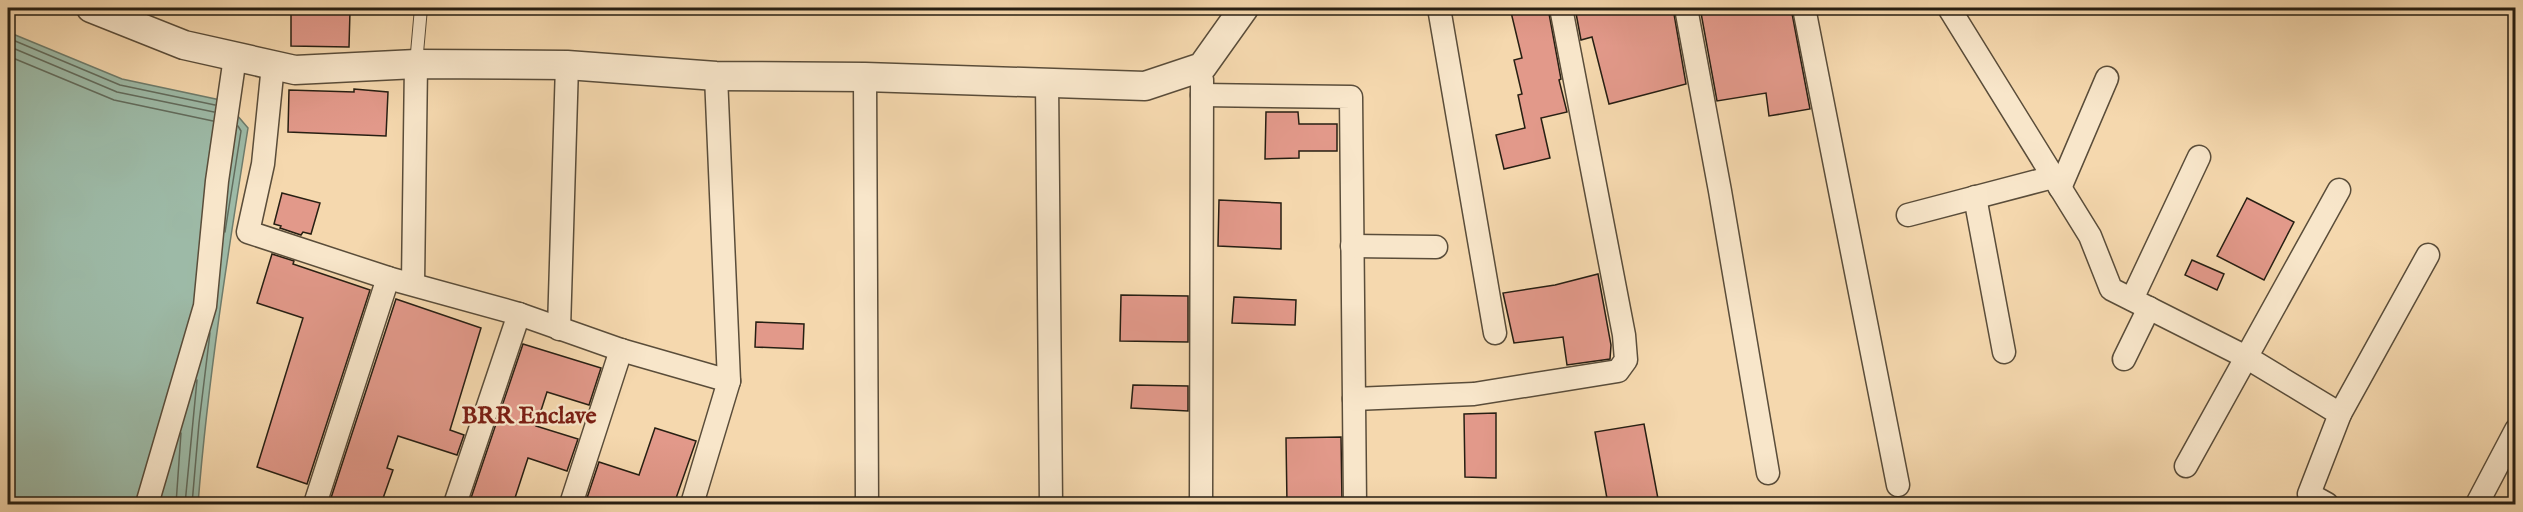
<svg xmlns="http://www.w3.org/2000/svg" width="2523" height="512" font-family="'IM FELL English',serif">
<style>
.water{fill:#9dbaa7;stroke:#6e7c6c;stroke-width:1.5}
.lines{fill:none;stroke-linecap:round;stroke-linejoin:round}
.shore{stroke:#626c5d;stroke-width:1.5}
.building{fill:#e2998a;stroke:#271f13;stroke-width:1.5}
.service-casing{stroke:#5a4d3a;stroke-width:14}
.minor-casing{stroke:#5a4d3a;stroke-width:25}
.tertiary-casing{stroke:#5a4d3a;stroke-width:31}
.service{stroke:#f8e6ca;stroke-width:12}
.minor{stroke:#f8e6ca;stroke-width:22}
.tertiary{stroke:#f8e6ca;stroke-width:28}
.labels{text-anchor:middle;stroke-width:4.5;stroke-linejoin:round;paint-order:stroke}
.neighbourhood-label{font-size:24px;font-weight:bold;fill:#7a1f14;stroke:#f8e6ca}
</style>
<rect width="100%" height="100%" fill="#f5d8ae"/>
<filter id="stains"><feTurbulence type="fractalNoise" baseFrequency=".00333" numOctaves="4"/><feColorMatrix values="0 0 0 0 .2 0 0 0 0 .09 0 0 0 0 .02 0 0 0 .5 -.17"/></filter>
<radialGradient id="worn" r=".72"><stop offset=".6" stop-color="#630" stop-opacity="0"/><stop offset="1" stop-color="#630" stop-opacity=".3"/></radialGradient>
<path class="water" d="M8 32 122 79 225 101 248 128C228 253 208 378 198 504H8Z"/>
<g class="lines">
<g class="shore">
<polyline points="8,38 120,85 215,105"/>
<polyline points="8,46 117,92 214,112"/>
<polyline points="8,56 114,100 213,121"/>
<polyline points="225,232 241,131 238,126"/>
<polyline points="176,504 181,433"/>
<polyline points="185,504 197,380"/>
<polyline points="192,504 199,423 210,333"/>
</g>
</g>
<g class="building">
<polygon points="1510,8 1548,8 1561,79 1559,80 1567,112 1541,118 1550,158 1504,169 1496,135 1525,128 1518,95 1522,94 1514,60 1522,58"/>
<polygon points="1575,8 1673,8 1686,84 1609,104 1592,37 1581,40"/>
<polygon points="1734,8 1791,8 1810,109 1769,116 1766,93 1717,101 1701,13"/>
<polygon points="291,10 350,11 349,47 291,46"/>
<polygon points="354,89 388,92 386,136 288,132 289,90 354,92"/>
<polygon points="1266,112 1298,112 1299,124 1337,124 1337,151 1299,151 1299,158 1265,159"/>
<polygon points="282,193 320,203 311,234 303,232 301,235 280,228 281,226 274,224"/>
<polygon points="2247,198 2294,222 2264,280 2217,256"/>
<polygon points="1219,200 1281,203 1281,249 1218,246"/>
<polygon points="272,254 294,261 293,264 370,290 307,484 257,467 303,318 257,303"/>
<polygon points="2192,260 2224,274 2217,290 2185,275"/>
<polygon points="1598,274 1611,345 1610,359 1567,365 1563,337 1514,343 1503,293 1555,285"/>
<polygon points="1121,295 1188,296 1188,342 1120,341"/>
<polygon points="1234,297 1296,300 1295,325 1232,323"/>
<polygon points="396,299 481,328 450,430 464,435 457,455 398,436 387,468 393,470 381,504 329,504"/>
<polygon points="756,322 804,324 803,349 755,347"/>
<polygon points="523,344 601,368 589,405 547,392 536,426 578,439 567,471 528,458 513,504 469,504"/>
<polygon points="1133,385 1188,386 1188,411 1131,408"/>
<polygon points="1496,413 1496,478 1465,477 1464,414"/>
<polygon points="1644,424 1659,504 1608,504 1595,432"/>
<polygon points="655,428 696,441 674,504 585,504 599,462 639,475"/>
<polygon points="1341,437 1342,504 1287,504 1286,438"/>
</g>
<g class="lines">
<defs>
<polyline id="service" points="416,64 421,8"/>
<g id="minor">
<polyline points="1439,8 1495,333"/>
<polyline points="1686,8 1720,191 1768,473"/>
<polyline points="1804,8 1898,485"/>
<polyline points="1949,8 2090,236 2111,289 2246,357 2340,414 2309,494 2327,504"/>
<polyline points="273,65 263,164 248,232 388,278 519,314 621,350 729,381"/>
<polyline points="865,77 867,504"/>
<polyline points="1047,81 1051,504"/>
<polyline points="1202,95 1351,97 1355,504"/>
<polyline points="2060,188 2107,78"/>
<polyline points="1975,197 2004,352"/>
<polyline points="1908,215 2053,177"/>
<polyline points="1352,246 1436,247"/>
<polyline points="413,283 416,64"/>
<polyline points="2132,299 2199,157"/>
<polyline points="559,329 567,65"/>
<polyline points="2124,359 2149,308"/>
<polyline points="1354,399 1474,394 1618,371 1626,360 1624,335 1561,8"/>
<polyline points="2340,414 2428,255"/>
<polyline points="2186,466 2339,190"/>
<polyline points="147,504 205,306 217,181 235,57"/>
<polyline points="315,504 388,278"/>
<polyline points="455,504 519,314"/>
<polyline points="571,504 621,350"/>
<polyline points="692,504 729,381 716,76"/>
<polyline points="1201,504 1202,80"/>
<polyline points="2477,504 2516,430"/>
</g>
<polyline id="tertiary" points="91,8 184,45 295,70 416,64 567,65 716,76 865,77 1145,86 1202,67 1244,8"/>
</defs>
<use href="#service" class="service-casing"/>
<use href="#minor" class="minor-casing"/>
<use href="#tertiary" class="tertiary-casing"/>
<use href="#service" class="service"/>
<use href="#minor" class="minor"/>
<use href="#tertiary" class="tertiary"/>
</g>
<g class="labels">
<g class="neighbourhood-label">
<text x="529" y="423">BRR Enclave</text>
</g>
</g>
<rect width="2523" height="512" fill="none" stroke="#f5d8ae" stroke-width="30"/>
<rect x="9" y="9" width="2505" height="494" fill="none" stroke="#271f13" stroke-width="3"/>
<rect x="15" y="15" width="2493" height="482" fill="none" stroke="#271f13" stroke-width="1.5"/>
<rect width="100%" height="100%" filter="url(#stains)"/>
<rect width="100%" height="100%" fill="url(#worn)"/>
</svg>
